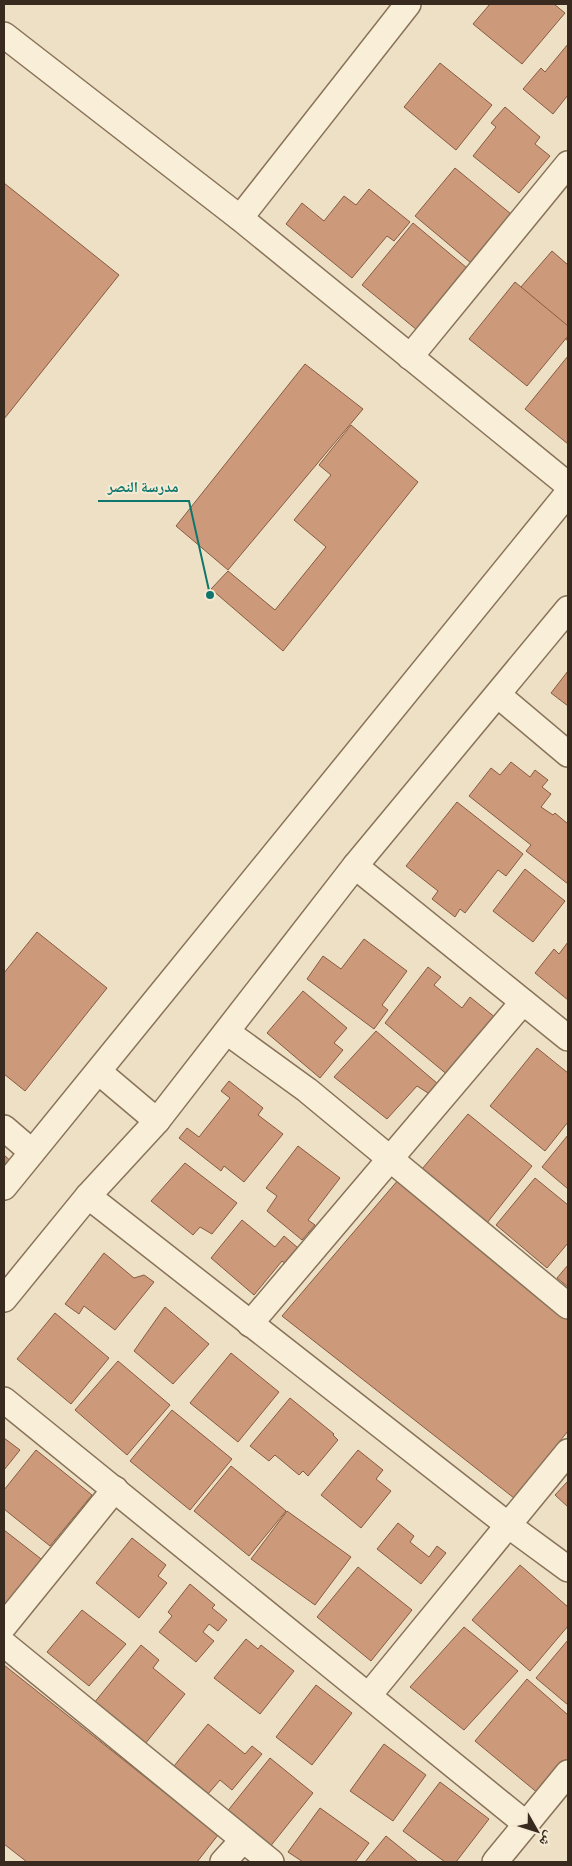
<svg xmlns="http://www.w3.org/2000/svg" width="572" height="1866" font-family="Literata,'Noto Naskh Arabic',serif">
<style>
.building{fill:#cc9a7a;stroke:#875b41}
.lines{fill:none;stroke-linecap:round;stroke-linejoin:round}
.minor-casing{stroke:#88725a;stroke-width:28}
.minor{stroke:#f9eed7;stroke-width:25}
.leader{fill:none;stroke:#0f766e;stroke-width:2}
.callout-dot{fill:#0f766e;stroke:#f5ebd4;stroke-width:2}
.callout-label{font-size:15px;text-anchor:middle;font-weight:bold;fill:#0f766e;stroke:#f5ebd4;stroke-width:4;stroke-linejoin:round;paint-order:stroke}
</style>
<rect width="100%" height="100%" fill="#eee0c4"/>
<g class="building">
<polygon points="490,4 554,4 565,13 522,64 473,24"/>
<polygon points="568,44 568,95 553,114 523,89 541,68 545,72"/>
<polygon points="440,63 492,105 456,150 404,107"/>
<polygon points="505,107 540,137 535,144 550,156 519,193 473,156 496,127 491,123"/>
<polygon points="455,168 511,214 471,263 415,216"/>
<polygon points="4,183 119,275 4,419"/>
<polygon points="369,189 410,222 394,241 387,236 352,278 286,224 302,203 324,221 344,196 356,205"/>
<polygon points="413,223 467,268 417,330 362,285"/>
<polygon points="552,251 568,265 568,341 514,295"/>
<polygon points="515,282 568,326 568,336 527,386 469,339"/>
<polygon points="568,356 568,444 525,409"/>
<polygon points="305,364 363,409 228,570 176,526"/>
<polygon points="351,425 418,482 283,651 211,589 228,571 275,610 326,547 294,520 331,475 319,465"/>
<polygon points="568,671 568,706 551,693"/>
<polygon points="511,762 530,777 535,770 548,780 542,787 551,794 541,807 553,815 555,813 568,824 568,884 526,851 531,845 469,796 491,768 500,775"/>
<polygon points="457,802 523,854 506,876 498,870 465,913 460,909 455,917 432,899 438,891 406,866"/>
<polygon points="525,869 565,901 533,942 493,911"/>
<polygon points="37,932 107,988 25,1091 4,1074 4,973"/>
<polygon points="364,939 407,971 382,1005 388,1010 374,1029 307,979 323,956 341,969"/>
<polygon points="568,942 568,1000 535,973 554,949 559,954"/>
<polygon points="428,967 441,977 434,985 462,1008 470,997 496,1018 449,1076 385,1023"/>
<polygon points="303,991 347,1028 334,1043 343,1050 320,1078 267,1033"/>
<polygon points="376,1031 438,1084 428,1093 417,1086 387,1119 334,1077"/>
<polygon points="537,1048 568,1073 568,1122 545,1151 490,1106"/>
<polygon points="229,1081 263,1108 258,1115 283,1134 244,1182 224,1166 221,1171 179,1138 187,1128 199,1137 230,1098 221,1091"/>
<polygon points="468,1114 532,1166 487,1223 422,1169"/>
<polygon points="568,1135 568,1189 542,1167"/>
<polygon points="298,1146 340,1178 308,1220 315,1225 302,1240 267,1211 277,1196 266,1188"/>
<polygon points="4,1155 13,1163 4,1175"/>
<polygon points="185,1163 237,1203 212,1234 200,1227 193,1235 151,1201"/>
<polygon points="535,1178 568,1205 568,1243 547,1268 496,1225"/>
<polygon points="399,1179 568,1314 568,1431 514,1498 282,1316"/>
<polygon points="242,1220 275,1247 284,1236 304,1253 291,1268 282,1261 254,1295 211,1258"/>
<polygon points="104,1253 134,1278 144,1275 154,1282 115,1330 84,1306 79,1314 65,1304"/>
<polygon points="568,1265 568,1287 557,1278"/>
<polygon points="165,1307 209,1344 173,1384 134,1351"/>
<polygon points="55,1313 109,1358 71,1404 17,1359"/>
<polygon points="231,1353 279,1392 238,1442 190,1403"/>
<polygon points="118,1361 170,1405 127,1455 75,1410"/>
<polygon points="290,1398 334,1434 333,1435 338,1440 308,1476 303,1471 299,1475 275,1455 269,1461 250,1446"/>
<polygon points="172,1410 232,1459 190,1510 130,1461"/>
<polygon points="4,1438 20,1450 4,1470"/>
<polygon points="36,1450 92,1495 50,1546 4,1509 4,1490"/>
<polygon points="358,1450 383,1470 376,1479 391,1491 361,1528 321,1495"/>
<polygon points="231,1466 286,1511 249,1556 194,1511"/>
<polygon points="568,1481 568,1507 555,1495"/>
<polygon points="287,1511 351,1557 315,1605 251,1559"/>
<polygon points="398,1523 414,1536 410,1542 429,1557 437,1546 446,1553 421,1584 377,1549"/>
<polygon points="4,1530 45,1562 4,1607"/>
<polygon points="132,1538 166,1565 158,1576 167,1583 139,1618 96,1583"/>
<polygon points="520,1565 568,1607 568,1626 530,1671 472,1620"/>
<polygon points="358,1567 412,1610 371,1661 317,1617"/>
<polygon points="190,1584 215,1605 212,1608 227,1620 218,1631 209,1624 203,1632 214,1641 196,1662 159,1632 172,1616 168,1612"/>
<polygon points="82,1610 126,1644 89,1686 47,1652"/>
<polygon points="464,1627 518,1671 464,1730 410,1687"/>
<polygon points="246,1639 258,1649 261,1645 294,1671 260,1714 214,1678"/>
<polygon points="568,1640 568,1705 536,1678"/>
<polygon points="141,1645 159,1660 153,1668 185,1694 145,1744 94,1703"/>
<polygon points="4,1665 218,1835 197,1862 27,1862 4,1844"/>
<polygon points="527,1679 568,1715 568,1759 539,1794 475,1741"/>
<polygon points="316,1685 352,1713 312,1765 276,1737"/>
<polygon points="208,1724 245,1754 252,1746 262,1754 232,1790 220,1780 208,1794 174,1766"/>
<polygon points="384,1744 426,1775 393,1821 350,1791"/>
<polygon points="270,1758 313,1793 269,1848 226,1813"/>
<polygon points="440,1782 489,1819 456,1862 445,1862 403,1831"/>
<polygon points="320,1808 369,1843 355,1862 303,1862 288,1852"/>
<polygon points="386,1836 418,1862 365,1862"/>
</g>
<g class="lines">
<defs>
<g id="minor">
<polyline points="4,35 240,218 568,485"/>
<polyline points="240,218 408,4"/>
<polyline points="410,357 568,164"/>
<polyline points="498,695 568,754"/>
<polyline points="355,866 568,1038"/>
<polyline points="227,1032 307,1090 568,1306"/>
<polyline points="99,1072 157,1121"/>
<polyline points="4,1128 32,1152"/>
<polyline points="4,1187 568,493"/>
<polyline points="88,1196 508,1525 568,1569"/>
<polyline points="4,1299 88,1196 157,1121 355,866 568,609"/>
<polyline points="250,1324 523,1002"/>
<polyline points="4,1400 526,1824"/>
<polyline points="4,1626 115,1489"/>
<polyline points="4,1644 271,1862"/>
<polyline points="369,1695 568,1452"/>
<polyline points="223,1862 243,1840"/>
<polyline points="495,1862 568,1773"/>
</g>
</defs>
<use href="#minor" class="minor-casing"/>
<use href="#minor" class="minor"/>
</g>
<path class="leader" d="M210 595L189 501H98"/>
<circle class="callout-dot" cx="210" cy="595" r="5"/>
<g class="callout-label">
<text x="143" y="492">مدرسة النصر</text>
</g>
<rect width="572" height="1866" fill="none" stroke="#382a1e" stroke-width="10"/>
<g transform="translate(537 1831) rotate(129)" stroke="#f5ebd4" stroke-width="4" paint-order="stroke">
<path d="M0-4L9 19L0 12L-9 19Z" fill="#382a1e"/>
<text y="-8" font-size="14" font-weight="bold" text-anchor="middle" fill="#382a1e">ش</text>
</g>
</svg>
